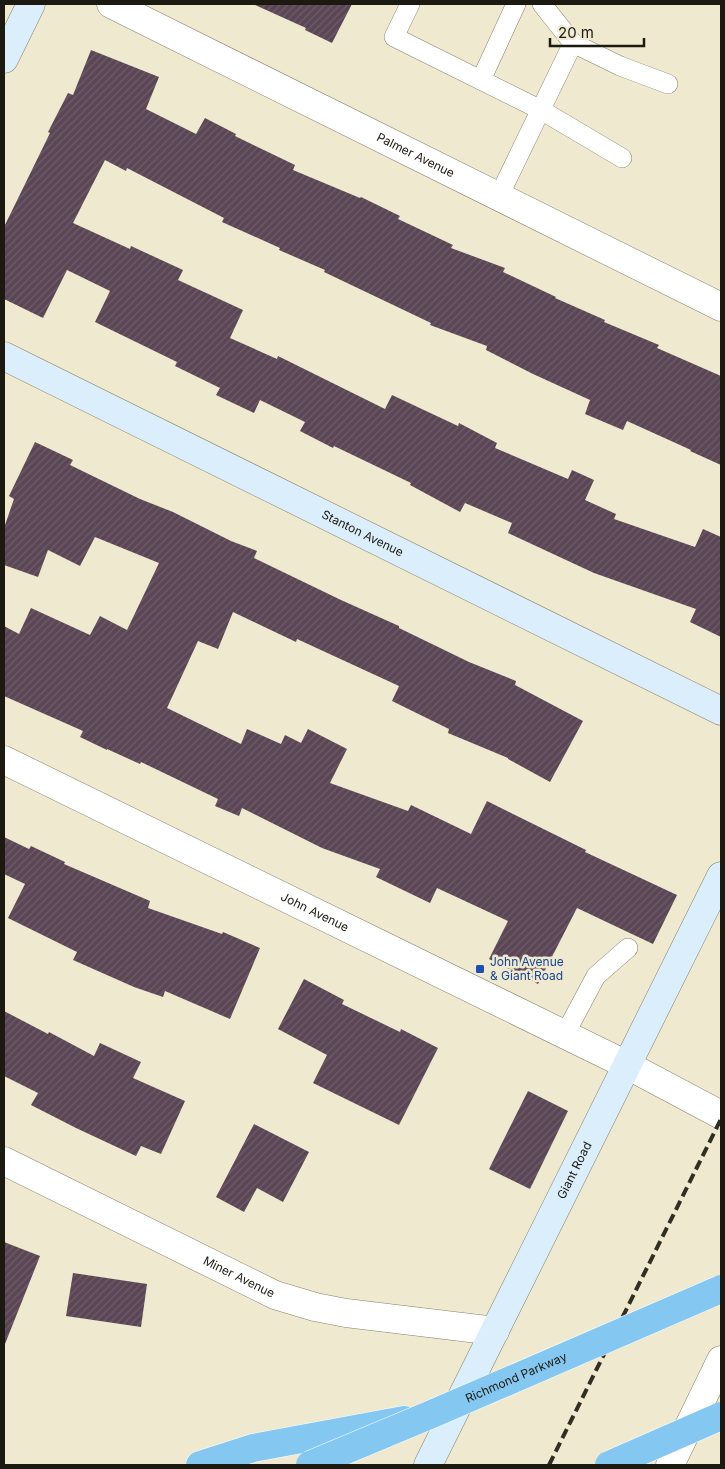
<svg xmlns="http://www.w3.org/2000/svg" width="725" height="1469" font-family="Inter,sans-serif">
<style>
.building{fill:url(#building-hatch)}
.lines{fill:none;stroke-linecap:round;stroke-linejoin:round}
.lane-casing{stroke:#868168;stroke-width:20}
.street-casing{stroke:#868168;stroke-width:29}
.secondary-casing{stroke:#868168;stroke-width:29}
.highway-casing{stroke:#fff;stroke-width:29}
.lane{stroke:#fff;stroke-width:19}
.street{stroke:#fff;stroke-width:28}
.secondary{stroke:#daeefb;stroke-width:28}
.highway{stroke:#84c8f2;stroke-width:28}
.rail{stroke:#312f24;stroke-width:4;stroke-dasharray:10 5;stroke-linecap:butt}
.highway-bridge-casing{stroke:#fff;stroke-width:29;stroke-linecap:butt}
.highway-bridge{stroke:#84c8f2;stroke-width:28}
.transit-dot{fill:#1a4fb4;stroke:#efeacf;stroke-width:2}
.labels{text-anchor:middle;stroke-width:5;stroke-linejoin:round;paint-order:stroke}
.street-label{font-size:12px;fill:#1b1910;stroke:#efeacf}
.transit-label{font-size:12px;fill:#164399;stroke:#efeacf;text-anchor:start}
</style>
<defs>
<pattern id="building-hatch" width="6" height="6" patternUnits="userSpaceOnUse" patternTransform="scale(1.25)"><rect width="6" height="6" fill="#5b4655"/><path d="M-1 1l2-2M0 6l6-6M5 7l2-2" fill="none" stroke="#6e5d69"/></pattern>
</defs>
<rect width="100%" height="100%" fill="#efeacf"/>
<g class="building">
<polygon points="253,4 352,4 332,43 305,30 306,28"/>
<polygon points="91,50 159,77 146,109 196,134 205,118 236,134 235,136 295,165 293,170 360,198 361,197 400,216 398,219 453,245 451,248 505,268 503,272 556,297 555,298 605,320 604,322 659,345 657,348 721,376 721,465 690,451 691,450 627,421 623,430 585,414 590,400 533,374 486,350 487,346 430,325 431,323 324,272 325,270 279,250 280,248 222,222 224,218 127,168 126,171 105,160 73,223 130,249 131,246 183,270 178,280 243,310 230,338 277,359 278,356 385,409 392,395 458,426 459,423 497,443 495,448 568,479 572,470 594,480 585,500 616,514 614,519 695,547 703,529 721,537 721,637 690,622 696,609 594,573 508,533 512,523 465,503 460,512 410,485 411,483 334,446 333,448 300,431 305,422 260,400 254,413 216,395 220,388 175,366 177,362 95,322 110,291 67,270 43,318 4,299 4,227 50,133 48,132 68,93 73,95"/>
<polygon points="35,442 73,460 70,465 140,499 173,512 231,541 257,551 254,558 341,600 399,626 399,628 469,662 516,681 515,685 583,721 550,782 508,759 508,758 448,733 449,729 392,701 399,686 297,639 296,642 233,612 218,649 198,641 167,708 241,744 247,729 281,744 285,735 301,743 308,729 347,749 330,783 408,811 411,805 471,834 487,801 586,850 585,852 677,895 653,944 577,908 538,984 489,959 508,921 437,888 430,903 376,877 380,869 322,848 242,808 239,816 215,806 218,799 141,762 140,764 107,749 107,750 80,737 83,731 4,696 4,626 19,634 31,608 90,635 100,616 127,630 159,563 95,537 80,566 48,550 38,577 4,565 4,528 14,499 9,496"/>
<polygon points="4,837 29,849 31,846 65,862 64,864 150,901 148,908 222,934 223,932 260,948 230,1019 165,991 163,997 134,987 73,960 77,952 8,918 25,884 4,874"/>
<polygon points="304,979 344,1000 342,1004 400,1032 401,1029 438,1048 399,1125 313,1083 327,1055 278,1029"/>
<polygon points="4,1011 48,1034 49,1032 94,1056 100,1043 141,1062 133,1078 185,1101 161,1154 141,1146 136,1156 76,1128 31,1105 38,1093 4,1076"/>
<polygon points="528,1091 568,1111 530,1189 489,1169"/>
<polygon points="254,1124 309,1152 283,1202 257,1188 244,1212 216,1197"/>
<polygon points="4,1242 40,1256 5,1344 4,1344"/>
<polygon points="73,1273 147,1284 141,1327 66,1316"/>
</g>
<g class="lines">
<defs>
<g id="lane">
<polyline points="410,4 394,37 541,110 622,158"/>
<polyline points="573,43 620,66 668,84"/>
<polyline points="481,80 516,4"/>
<polyline points="499,196 573,43 542,4"/>
<polyline points="565,1034 596,976 628,948"/>
</g>
<g id="street">
<path id="s1" d="M111 4 721 307"/>
<path id="s2" d="M4 760 627 1065 721 1115"/>
<path id="s3" d="M4 1161 275 1295 315 1307 346 1313 495 1331"/>
<polyline points="670,1465 721,1360"/>
</g>
<g id="secondary">
<polyline points="4,59 31,4"/>
<path id="s4" d="M4 356 721 711"/>
<path id="s5" d="M428 1465 721 876"/>
</g>
<polyline id="highway" points="200,1465 253,1448 404,1420"/>
</defs>
<use href="#lane" class="lane-casing"/>
<use href="#street" class="street-casing"/>
<use href="#secondary" class="secondary-casing"/>
<use href="#highway" class="highway-casing"/>
<use href="#lane" class="lane"/>
<use href="#street" class="street"/>
<use href="#secondary" class="secondary"/>
<use href="#highway" class="highway"/>
<polyline class="rail" points="549,1465 721,1119"/>
<defs>
<g id="highway-bridge">
<path id="s6" d="M310 1465 432 1414 721 1289"/>
<polyline points="609,1465 721,1416"/>
</g>
</defs>
<use href="#highway-bridge" class="highway-bridge-casing"/>
<use href="#highway-bridge" class="highway-bridge"/>
</g>
<rect class="transit-dot" x="475" y="964" width="10" height="10" rx="2.5"/>
<g class="labels">
<g class="street-label">
<text dy="4" stroke="none"><textPath href="#s1" startOffset="340">Palmer Avenue</textPath></text>
<text dy="4" stroke="none"><textPath href="#s4" startOffset="400">Stanton Avenue</textPath></text>
<text dy="4" stroke="none"><textPath href="#s2" startOffset="346">John Avenue</textPath></text>
<text dy="4" stroke="none"><textPath href="#s5" startOffset="329">Giant Road</textPath></text>
<text dy="4" stroke="none"><textPath href="#s3" startOffset="262">Miner Avenue</textPath></text>
<text dy="4" stroke="none"><textPath href="#s6" startOffset="224">Richmond Parkway</textPath></text>
</g>
<g class="transit-label">
<text x="490" y="966">John Avenue<tspan x="490" dy="14">&amp; Giant Road</tspan></text>
</g>
</g>
<rect width="725" height="1469" fill="none" stroke="#1b1910" stroke-width="10"/>
<path d="M550 38v8h94v-8" fill="none" stroke="#1b1910" stroke-width="2.5"/>
<text x="558" y="38" font-size="15" fill="#1b1910" stroke="#efeacf" stroke-width="4" paint-order="stroke">20 m</text>
</svg>
